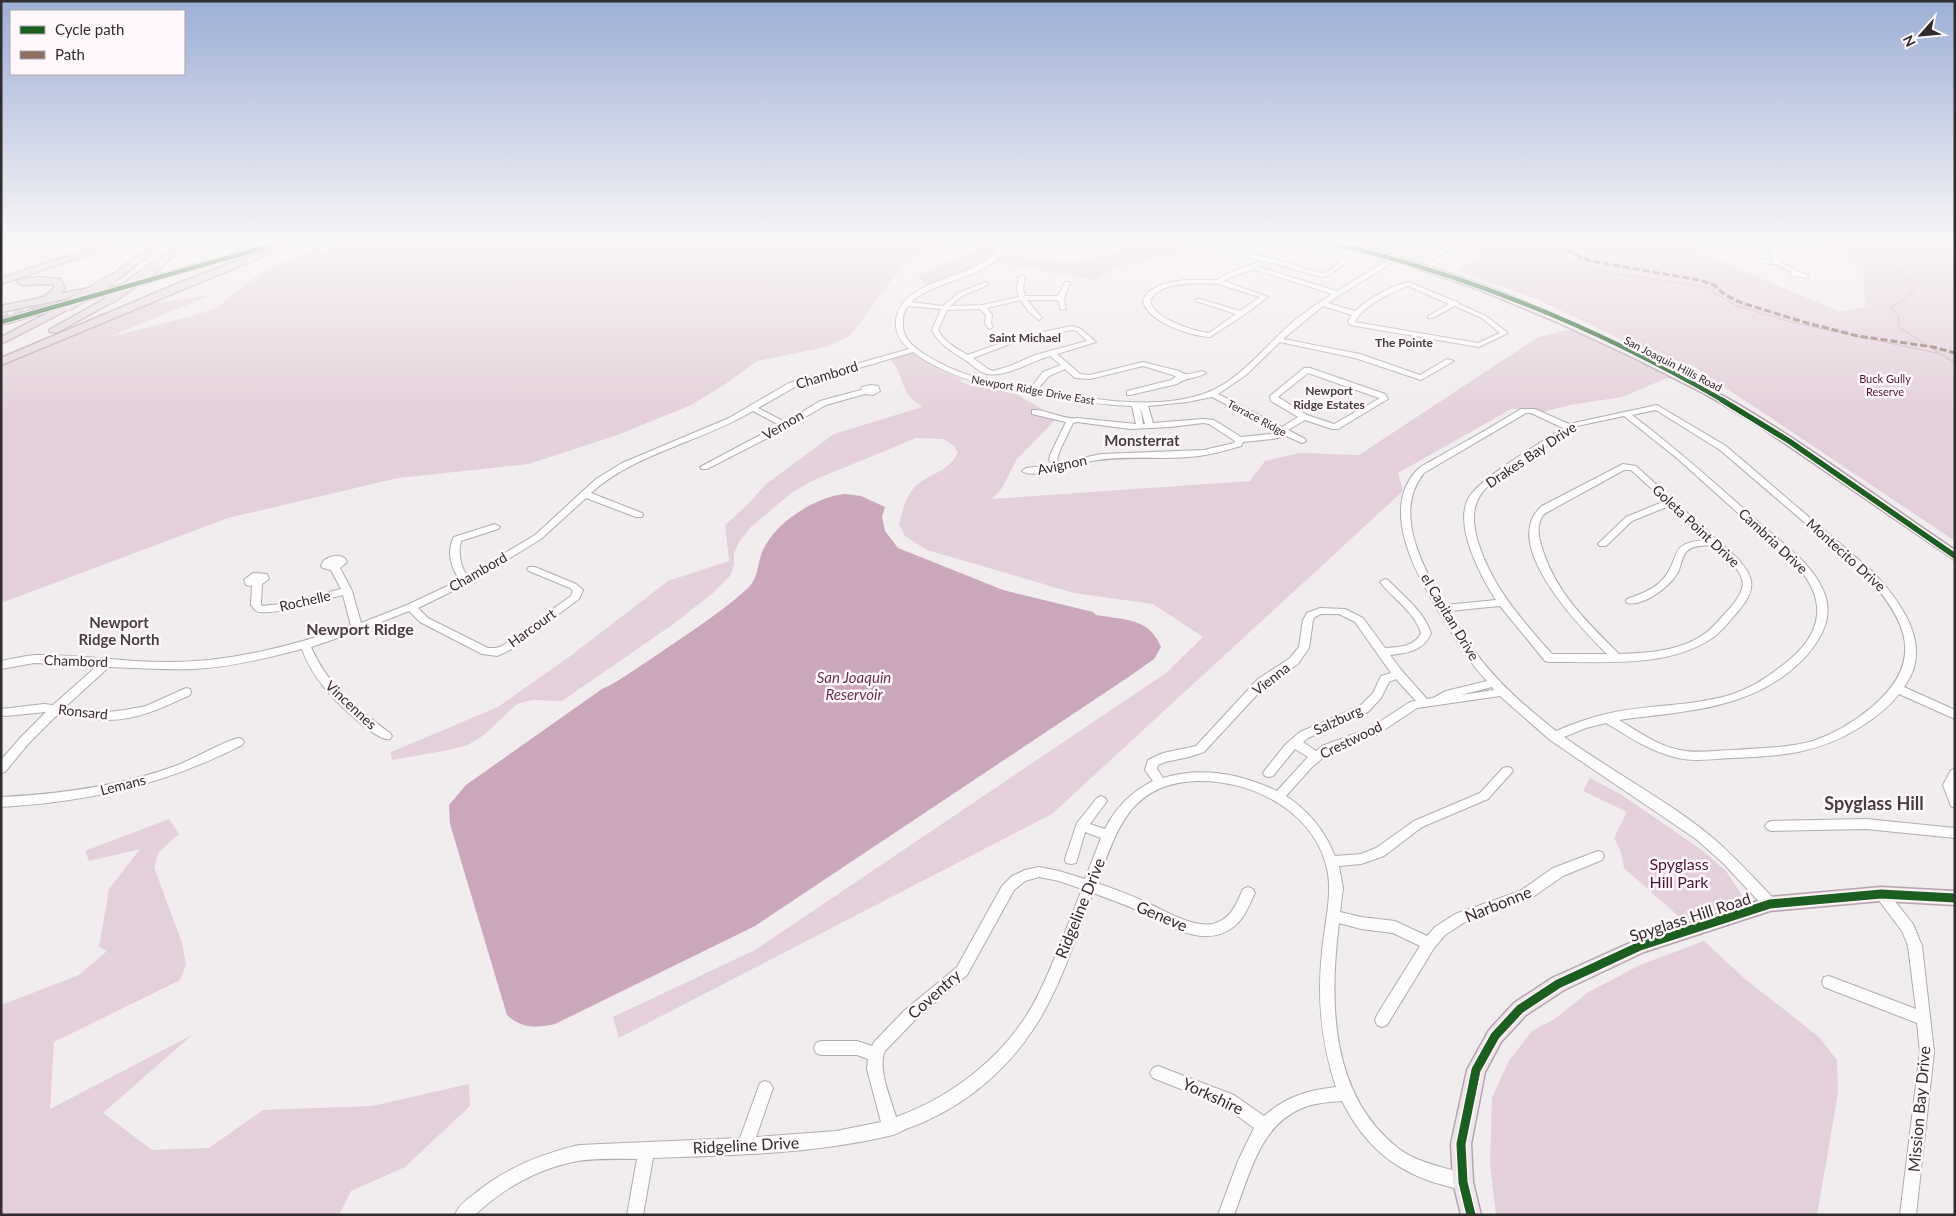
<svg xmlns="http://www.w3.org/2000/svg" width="1956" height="1216" font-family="Lato,sans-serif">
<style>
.green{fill:#e4d0da}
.water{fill:#caa7ba}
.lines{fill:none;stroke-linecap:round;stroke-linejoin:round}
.stream{stroke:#caa7ba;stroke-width:1}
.highway-tunnel{stroke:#cac6c8;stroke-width:10;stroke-dasharray:10 5;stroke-linecap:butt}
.minor-casing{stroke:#b0adae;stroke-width:2}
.major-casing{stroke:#b6a5af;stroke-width:3}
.highway-casing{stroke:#b6a5af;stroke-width:3}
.minor{fill:#fdfcfc;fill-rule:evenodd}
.major{fill:#eee5ea;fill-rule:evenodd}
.highway{fill:#e3d5dd;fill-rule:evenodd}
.highway-bridge-casing{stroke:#b6a5af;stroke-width:12;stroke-linecap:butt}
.highway-bridge{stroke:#e3d5dd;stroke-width:10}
.quiet{stroke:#8d6e63;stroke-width:3;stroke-dasharray:7 3;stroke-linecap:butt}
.cycleway-far2-casing{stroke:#fff7fb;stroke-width:6}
.cycleway-far1-casing{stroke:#fff7fb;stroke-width:8}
.cycleway-casing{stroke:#fff7fb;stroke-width:12}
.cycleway-far2{stroke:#1b5e20;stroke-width:4.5}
.cycleway-far1{stroke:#1b5e20;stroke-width:5.5}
.cycleway{stroke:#1b5e20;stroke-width:9}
.labels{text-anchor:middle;stroke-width:5;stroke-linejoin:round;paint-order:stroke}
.far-street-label{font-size:11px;fill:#302d2f;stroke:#fff7fb}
.far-park-label{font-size:11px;fill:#4e1338;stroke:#fff7fb}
.far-neighbourhood-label{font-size:12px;font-weight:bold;fill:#453e42;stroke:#fff7fb}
.street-label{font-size:14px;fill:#302d2f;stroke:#fff7fb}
.neighbourhood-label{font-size:15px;font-weight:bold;fill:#453e42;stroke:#fff7fb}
.water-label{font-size:15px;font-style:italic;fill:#6c2f53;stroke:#fff7fb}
.quarter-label{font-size:16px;font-weight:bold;fill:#453e42;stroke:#fff7fb}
.near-park-label{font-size:16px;fill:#4e1338;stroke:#fff7fb}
.near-street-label{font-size:16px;fill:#302d2f;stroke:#fff7fb}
.near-neighbourhood-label{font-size:18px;font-weight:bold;fill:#453e42;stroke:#fff7fb}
</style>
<rect width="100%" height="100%" fill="#f1ecee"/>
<g class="green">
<polygon points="327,241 938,241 939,248 903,265 850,336 826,347 757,361 724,385 691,405 620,434 529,464 398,478 228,518 1,603 1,367 147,304 211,295 109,337 192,316 216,308 258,275"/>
<path d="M968 241H999C996 270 950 278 926 286L918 277 928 269 974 251V245Z"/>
<path d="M1125 241H1183L1175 250 1177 257C1148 260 1120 262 1095 280L993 262 1002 255C1035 258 1103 273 1125 241Z"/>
<polygon points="1446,241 1688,241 1711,257 1840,312 1865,307 1863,267 1846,261 1852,259 1828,241 1955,241 1955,541 1690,364 1649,353 1541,301 1454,269 1481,257 1482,254 1448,247 1445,245"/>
<path d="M1572 329 1672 379 1667 378 1622 397 1570 405 1539 413 1527 409H1511L1398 473 1403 491 1052 814 619 1038 613 1017 755 950 1166 673 1203 637 1153 604 1074 593 927 550 905 536 899 524C902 514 904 502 910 493 922 474 949 474 958 452L953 445 943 439 916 438 814 480 791 493 751 527 739 542 734 553V565L730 576 713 593 672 625 562 701 532 700 517 704 484 735 468 745 449 750 392 760 391 752 498 707 573 654 668 581 729 561 725 525 747 505 766 484 834 434 922 407C918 403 910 398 907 393 900 380 901 369 888 358L913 352 942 371 963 380 959 381 972 386 1016 394 1057 418 1017 459 1002 488 992 499 1250 481 1265 461 1300 453 1359 455 1538 337Z"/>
<polygon points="1590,778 1622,795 1703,851 1726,871 1743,897 1733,900 1735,905 1732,906 1683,920 1624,868 1621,852 1614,838 1627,812 1583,791"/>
<polygon points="169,819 179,834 159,852 154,867 182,943 186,965 180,980 54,1042 50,1109 192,1035 103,1113 152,1150 209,1148 263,1110 372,1106 469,1084 470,1106 405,1167 351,1191 339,1215 1,1215 1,1005 79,975 107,951 99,947 109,889 140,849 89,861 85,851"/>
<polygon points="1704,941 1745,979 1819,1037 1837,1060 1838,1093 1817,1215 1496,1215 1490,1164 1492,1097 1509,1061 1532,1031 1556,1018 1587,993 1640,965"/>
</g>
<path class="water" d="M845 494 861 496 885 507 882 517 885 531 898 548 1003 590 1093 612 1096 615C1123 620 1149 617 1161 647L1154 659 1130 676 755 926 555 1024C536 1028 522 1029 507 1015L450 824 449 805 466 785 602 689C620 681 632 671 648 661 681 638 717 616 747 589 759 578 757 564 763 550 776 522 815 497 845 494Z"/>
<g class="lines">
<g class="stream">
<polyline points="1537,241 1562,259 1574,264 1611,273 1705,287 1737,306 1795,323 1941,354 1955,363"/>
<path d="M1874 241C1878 262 1905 272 1913 290L1907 298 1890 308 1898 315 1899 327 1939 353"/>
</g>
<polyline class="highway-tunnel" points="1,321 49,297"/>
<defs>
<g id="minor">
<polygon points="337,241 345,241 322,251 317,250"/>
<path d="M999 241H1005C1004 246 1003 252 1000 256 980 279 934 281 911 302L943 306 958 293 986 282 989 284 988 285 962 296 950 306 982 305 1019 297 1017 288 1019 277 1022 275 1025 277 1023 288 1025 296H1058L1065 282H1069L1070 283 1064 298 1066 309 1061 310 1058 300H1027L1042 318 1039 320 1028 311 1021 300 987 308 992 315 991 323 993 327 990 329 988 328 985 323 986 315 980 309 947 310 938 330C945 343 956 348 968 355L1014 338 1072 326 1081 329 1096 342 1057 354 1080 374 1090 375 1143 362 1179 371C1186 377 1193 373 1202 371L1206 373C1197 379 1185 377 1177 384L1130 395H1127V391L1171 380 1176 377 1173 375 1143 366 1090 379 1075 378 1065 369 1049 376 1037 390C1095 399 1180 417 1230 380 1251 365 1268 345 1286 328 1300 315 1317 304 1332 294L1254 269 1231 277 1224 281 1268 297 1244 315 1210 337C1191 336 1146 322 1143 300L1148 292 1163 284 1184 280H1217L1226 274 1259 262 1262 264 1259 267 1337 291 1402 251C1391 244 1375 248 1364 241H1373L1386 244 1422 241 1452 255 1431 267 1429 266V264L1444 255 1419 244 1402 246 1408 250V252L1328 303 1355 311C1369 298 1391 286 1409 282L1454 301 1458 302 1459 304 1486 316 1508 333 1479 347 1350 325 1348 321 1352 315 1323 306 1283 339 1360 354 1420 375 1447 359 1454 361 1421 380 1355 358 1280 342 1246 375 1218 394 1282 427 1298 417 1271 401 1270 396 1304 368H1310L1385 394 1388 399 1338 429H1332L1305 420 1288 430 1305 439 1306 441 1302 443 1286 436 1273 439 1243 442 1241 446C1224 451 1207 456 1188 457 1156 460 1124 455 1092 461 1077 464 1033 480 1022 471L1026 468 1053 465 1049 460 1050 455 1066 422 1032 414V410C1047 409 1063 420 1077 418L1136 424 1132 406C1101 405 1071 400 1040 395 995 388 951 380 913 352L795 387 758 408 785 422 820 401 861 390 862 387 871 385 878 386 880 391 873 395 865 394 826 405 781 431 707 469H701L700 467 779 425 753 411C701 442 635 453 591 493L642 513 643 515 642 517H636L586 498 541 539 469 583 418 608 428 618 488 648H496L502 646 571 596 573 591 570 588 529 571 527 569 529 567H535L576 584 583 590 579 599 510 650 497 656 482 654 420 622 409 611 361 630 311 647C327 685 357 709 390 733L392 736 390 739C377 743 332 698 324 687 314 675 307 663 302 649 268 658 230 667 195 669 166 670 138 668 109 667L65 707 108 712 125 710 146 706 186 688 190 689 191 692 190 695C164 707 138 720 108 720 92 720 74 716 58 714L29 743 5 772 1 773V760L21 737 46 712 5 716 1 715V709L44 704 53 705 97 666 34 663 1 669V661C12 659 24 656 35 655 78 654 122 662 165 662 228 663 291 646 351 626L343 595C321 600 282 614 260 612 255 612 254 608 251 605L252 586 246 585 244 580 253 573 267 574 269 579 262 584 261 604 262 606 281 604 341 589 331 570 323 568 321 566 324 560C331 556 343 552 347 562L340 568 352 591 361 623 407 605 460 580C451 568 446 551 454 537L495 524 500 527 498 529 461 541C458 553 460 565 467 576L535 535 596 479 622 463 729 418 789 383 909 349C901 342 895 334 896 322 898 284 958 279 984 262 993 256 996 251 999 241ZM1199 283 1218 284 1260 297 1240 311 1200 299H1196V301L1236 314 1209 333C1192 331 1152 318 1150 300 1160 284 1182 284 1199 283ZM1408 286 1449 304 1428 316V318H1432L1455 306 1482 318 1500 333 1478 343 1355 322C1360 308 1393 291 1408 286ZM908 306 941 309 932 330C939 344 949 350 962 358 970 362 976 370 984 373 1003 380 1031 361 1050 356L1061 365 1043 372 1030 389C992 383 957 375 924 354 914 347 902 338 903 324 903 316 903 312 908 306ZM1072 330 1077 331 1087 341 1035 355 1010 366 993 371 988 369 973 358 1018 341ZM1308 373 1379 398H1380L1334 424 1307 415 1278 397ZM1212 397 1277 431 1278 433 1241 437 1214 420 1203 419 1153 423 1148 406 1187 402ZM1140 406 1145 424H1143ZM1077 422 1130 429 1170 427 1203 423 1209 424 1235 441 1234 443 1204 450 1101 454 1060 463 1057 460 1060 450 1073 423Z"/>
<polygon points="1208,241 1214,241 1209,246 1213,248 1266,257 1321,273 1325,273 1340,262 1334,256 1264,241 1275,241 1338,254 1347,262 1328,276 1321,277 1265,261 1209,251 1202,246"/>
<path d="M1771 241H1777C1778 245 1777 250 1777 254 1779 267 1799 270 1808 276V278L1791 276 1790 275 1792 272C1786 270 1781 266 1775 264 1768 263 1765 265 1758 261L1761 259 1774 261 1771 255Z"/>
<path d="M1657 405 1726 446 1872 571C1900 601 1935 646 1904 687L1955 710V719L1899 694C1889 707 1876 717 1862 726 1818 754 1782 756 1731 758 1713 759 1695 762 1678 758 1651 752 1629 737 1606 723L1586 728 1564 737C1613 772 1667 800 1713 838 1735 857 1755 879 1775 900L1777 904 1775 908 1770 910 1765 908 1723 863 1696 839 1550 740 1500 696 1417 708 1378 734 1330 752 1312 767 1286 796C1309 811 1325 831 1335 856L1361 854 1376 848 1414 821 1480 793 1503 768 1507 767 1511 768 1513 771 1488 799 1422 827 1384 856 1361 864 1339 866 1343 888 1340 912 1361 917 1395 921 1427 936 1435 927 1455 914 1520 891 1553 868 1598 851 1602 852 1604 856 1602 860 1563 876 1530 899 1465 922 1445 935 1434 948 1387 1025 1382 1027 1377 1025 1375 1020 1377 1015 1420 946 1393 933 1361 929 1339 923C1329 1002 1330 1095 1398 1148 1420 1165 1445 1166 1469 1176L1471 1182 1469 1188C1460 1191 1451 1187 1443 1185 1395 1172 1364 1145 1342 1101 1328 1102 1313 1103 1300 1109 1259 1127 1249 1177 1234 1215H1218L1238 1161 1254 1128 1224 1106 1153 1078 1150 1073 1153 1068 1158 1066 1234 1095 1264 1116C1285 1097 1308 1090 1336 1087 1321 1042 1317 999 1322 952 1324 927 1332 898 1328 873 1317 813 1253 779 1196 781 1129 784 1117 830 1097 883 1114 889 1131 895 1147 903 1167 911 1201 934 1222 920 1233 914 1238 900 1243 889L1248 887 1253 889 1255 893C1249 905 1244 920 1232 928 1203 949 1166 924 1139 911 1124 904 1109 899 1093 893 1076 937 1059 992 1032 1031 1002 1076 957 1111 906 1129 901 1131 897 1134 893 1135 815 1154 733 1155 653 1158L643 1215H627L637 1159C617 1159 597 1158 578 1161 539 1168 503 1188 475 1215H455C458 1206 466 1200 473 1195 504 1169 540 1154 579 1145L740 1138 760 1083 765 1081 770 1083 773 1088 756 1137 836 1131 881 1122 867 1069 868 1059 857 1055H821L816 1053 814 1048 816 1043 821 1041H857L872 1046 875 1041 905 1010 957 967 1002 886 1012 876 1025 870 1039 867 1059 871 1085 879 1101 838 1085 832 1076 863 1071 864 1066 863 1065 859 1077 823 1097 798 1101 796 1105 798 1107 801 1090 824 1105 829C1116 807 1131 792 1153 781L1145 770 1148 760 1163 753 1196 746 1258 679 1290 658 1299 647 1303 620 1307 613 1320 608 1345 609 1363 618 1385 648C1398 647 1415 647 1421 633 1414 611 1394 600 1380 582L1385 579 1388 580C1404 597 1423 610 1431 633 1424 651 1407 653 1390 655L1402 671 1427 699 1433 698 1446 691 1487 681C1467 660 1454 636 1439 612 1417 575 1380 511 1416 471 1423 464 1436 459 1445 453 1471 439 1496 424 1521 409H1535L1569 424ZM1656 410 1720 450 1866 575C1907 621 1926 661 1872 707 1855 721 1834 734 1813 741 1787 748 1760 748 1734 750 1716 750 1698 754 1680 750 1658 746 1639 732 1619 720 1676 712 1737 711 1785 675 1798 665 1810 654 1818 640 1828 624 1831 607 1823 590 1812 564 1785 545 1764 527 1721 488 1678 450 1632 415ZM1526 413H1531L1563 428C1541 443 1479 478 1468 499 1454 527 1481 577 1496 600L1445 605C1423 568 1392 512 1424 473ZM1624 416 1678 459 1798 567C1832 607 1818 640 1779 668 1765 679 1750 688 1733 694 1692 707 1647 704 1606 714 1589 718 1572 724 1556 731 1509 694 1478 664 1449 611L1500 606 1545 661 1549 662C1601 661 1664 669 1711 639 1722 632 1731 619 1740 609 1756 589 1755 578 1738 559L1636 466 1623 464 1542 506C1498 543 1580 627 1607 654H1552C1521 619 1492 587 1478 542 1472 521 1471 504 1486 488L1577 426ZM1624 470H1631L1665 501 1626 517 1600 542 1598 544 1600 546H1606L1632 521 1669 506 1706 540C1667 543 1682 556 1664 578 1655 589 1641 594 1627 599L1626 601 1627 603C1643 607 1669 587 1677 574 1681 568 1681 558 1686 552 1692 545 1703 546 1712 545 1722 555 1738 565 1742 579 1745 590 1737 599 1731 607 1723 615 1716 625 1707 632 1683 651 1649 653 1619 654 1588 623 1557 594 1543 551 1539 539 1535 525 1544 514ZM1321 614H1339L1355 622 1391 673 1381 676 1373 693 1360 706 1300 732 1286 744 1265 770 1263 773 1265 776 1269 777 1273 776 1295 749 1308 757 1277 791C1241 774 1202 766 1163 778L1157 769 1158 765 1165 762 1189 757 1204 752 1266 685 1298 664 1309 648 1313 620 1315 617ZM1396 679 1416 701 1410 702 1370 728 1322 746 1316 751 1303 742 1308 738 1368 712 1381 698 1389 682ZM1492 687 1494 690 1461 695ZM1039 877 1059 881 1082 889C1068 924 1055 961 1038 995 1010 1052 955 1096 896 1117 891 1100 877 1067 885 1051L915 1020 967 975 1014 890 1025 881Z"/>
<path d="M238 738 242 739 244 742 242 745C164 785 88 802 1 807V797C61 794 122 786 178 765 198 757 218 744 238 738Z"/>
<polygon points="1955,769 1955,808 1951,806 1943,785 1951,770"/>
<polygon points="1866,819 1955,828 1955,838 1866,829 1771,831 1767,829 1765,826 1767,823 1771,821"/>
<polygon points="1881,888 1886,890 1913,924 1922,946 1934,1052 1916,1215 1900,1215 1920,1052 1917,1023 1824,987 1822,982 1824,977 1829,976 1916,1009 1908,946 1902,931 1874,894 1876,890"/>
</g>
<g id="major">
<polygon points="280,241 291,241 1,325 1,319"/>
<path d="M1320 241C1351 239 1400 257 1430 267 1506 291 1580 324 1652 360 1680 374 1709 388 1736 403 1812 448 1882 501 1955 550V560L1758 425 1705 394 1632 357 1557 322 1480 290 1402 263Z"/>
<polygon points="1881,887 1955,891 1955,905 1881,901 1770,911 1644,952 1564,990 1526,1015 1501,1042 1485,1072 1471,1144 1473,1182 1481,1215 1461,1215 1453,1182 1451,1144 1467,1070 1489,1030 1514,1003 1552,978 1634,941 1770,897"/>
</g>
<g id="highway">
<polygon points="115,241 127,241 1,284 1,278"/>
<polygon points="158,241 167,241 114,282 108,282 108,278"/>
<polygon points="184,241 193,241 162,266 156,266 156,262"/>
<polygon points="288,241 300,241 1,365 1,358 177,284"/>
<polygon points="40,277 60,279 65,288 59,294 98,286 103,289 98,292 1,312 1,306 45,297 55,287 53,284 22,285 17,282 22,279"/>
<polygon points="110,296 115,299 114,301 58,332 50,332 49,330"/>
<polygon points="67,303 71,304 71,308 1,344 1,337"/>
</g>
</defs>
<use href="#minor" class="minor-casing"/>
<use href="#major" class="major-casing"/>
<use href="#highway" class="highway-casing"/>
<use href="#minor" class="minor"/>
<use href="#major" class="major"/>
<use href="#highway" class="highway"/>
<defs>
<g id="highway-bridge">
<polyline points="110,299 159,264"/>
<polyline points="67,306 111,280"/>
</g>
</defs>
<use href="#highway-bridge" class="highway-bridge-casing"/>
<use href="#highway-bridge" class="highway-bridge"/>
<polyline class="quiet" points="1548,241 1590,261 1699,280 1714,285 1725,295 1742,303 1807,323 1858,336 1933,347 1955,353"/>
<defs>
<g id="cycleway-far2">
<path d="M1324 241C1464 273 1600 329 1724 401"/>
<polyline points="1,322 287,241"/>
</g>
<polyline id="cycleway-far1" points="1722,400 1789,441 1955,556"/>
<polyline id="cycleway" points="1471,1215 1463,1182 1461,1144 1476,1070 1495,1036 1520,1009 1558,984 1640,946 1770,904 1881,894 1955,898"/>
</defs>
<use href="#cycleway-far2" class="cycleway-far2-casing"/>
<use href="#cycleway-far1" class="cycleway-far1-casing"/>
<use href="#cycleway" class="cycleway-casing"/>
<use href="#cycleway-far2" class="cycleway-far2"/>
<use href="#cycleway-far1" class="cycleway-far1"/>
<use href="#cycleway" class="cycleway"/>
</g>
<linearGradient id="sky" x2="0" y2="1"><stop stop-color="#9cafd6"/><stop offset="0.59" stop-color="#f9f6f7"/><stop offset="1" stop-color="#f9f6f7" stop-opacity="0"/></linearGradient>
<rect width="1956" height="411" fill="url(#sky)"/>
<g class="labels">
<g class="far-street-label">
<text transform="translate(1673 364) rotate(27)" y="4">San Joaquin Hills Road</text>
<text transform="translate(1033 390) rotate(10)" y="4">Newport Ridge Drive East</text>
<text transform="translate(1257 418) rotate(28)" y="4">Terrace Ridge</text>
</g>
<g class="far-park-label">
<text x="1885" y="383">Buck Gully<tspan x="1885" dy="13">Reserve</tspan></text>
</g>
<g class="far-neighbourhood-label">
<text x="1025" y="342">Saint Michael</text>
<text x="1404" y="347">The Pointe</text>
<text x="1329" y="395">Newport<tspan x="1329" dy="14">Ridge Estates</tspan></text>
</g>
<g class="street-label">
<text transform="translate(827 375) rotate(-17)" y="5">Chambord</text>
<text transform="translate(783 425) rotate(-30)" y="5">Vernon</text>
<text transform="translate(1531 455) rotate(-34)" y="5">Drakes Bay Drive</text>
<text transform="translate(1062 465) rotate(-12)" y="5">Avignon</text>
<text transform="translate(1696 526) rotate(43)" y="5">Goleta Point Drive</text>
<text transform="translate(1773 541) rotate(43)" y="5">Cambria Drive</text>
<text transform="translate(1846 555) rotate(42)" y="5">Montecito Drive</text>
<text transform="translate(478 572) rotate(-30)" y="5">Chambord</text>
<text transform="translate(305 601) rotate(-13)" y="5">Rochelle</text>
<text transform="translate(1450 617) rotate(59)" y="5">el Capitan Drive</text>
<text transform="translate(532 628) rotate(-36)" y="5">Harcourt</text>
<text transform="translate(76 661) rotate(2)" y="5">Chambord</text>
<text transform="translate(1271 679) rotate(-38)" y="5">Vienna</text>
<text transform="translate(351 705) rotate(43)" y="5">Vincennes</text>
<text transform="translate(83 712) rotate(6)" y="5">Ronsard</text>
<text transform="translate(1338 720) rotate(-25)" y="5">Salzburg</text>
<text transform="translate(1351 740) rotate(-26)" y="5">Crestwood</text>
<text transform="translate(123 785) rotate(-14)" y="5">Lemans</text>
</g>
<g class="neighbourhood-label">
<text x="1142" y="446">Monsterrat</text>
<text x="119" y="628">Newport<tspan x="119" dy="17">Ridge North</tspan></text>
</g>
<g class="water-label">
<text x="854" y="683">San Joaquin<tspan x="854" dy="17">Reservoir</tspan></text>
</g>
<g class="quarter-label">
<text x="360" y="635">Newport Ridge</text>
</g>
<g class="near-park-label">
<text x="1679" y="870">Spyglass<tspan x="1679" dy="18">Hill Park</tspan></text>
</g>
<g class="near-street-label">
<text transform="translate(1498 904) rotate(-22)" y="6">Narbonne</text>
<text transform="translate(1080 908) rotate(-68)" y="6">Ridgeline Drive</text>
<text transform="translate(1162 916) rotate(23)" y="6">Geneve</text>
<text transform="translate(1690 917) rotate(-18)" y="6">Spyglass Hill Road</text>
<text transform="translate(934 994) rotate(-42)" y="6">Coventry</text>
<text transform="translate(1213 1096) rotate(25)" y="6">Yorkshire</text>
<text transform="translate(1919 1109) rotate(-85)" y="6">Mission Bay Drive</text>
<text transform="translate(746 1145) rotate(-3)" y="6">Ridgeline Drive</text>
</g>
<g class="near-neighbourhood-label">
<text x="1874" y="810">Spyglass Hill</text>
</g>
</g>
<rect width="1956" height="1216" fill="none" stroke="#302d2f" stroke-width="5"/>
<rect x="10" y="10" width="175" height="65" fill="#fff7fb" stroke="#aca6a9"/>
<rect x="20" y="26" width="25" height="8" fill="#1b5e20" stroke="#aca6a9"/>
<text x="55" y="35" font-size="15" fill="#302d2f">Cycle path</text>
<rect x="20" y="51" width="25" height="8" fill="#8d6e63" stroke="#aca6a9"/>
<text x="55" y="60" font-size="15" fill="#302d2f">Path</text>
<g transform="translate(1921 35) rotate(243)" stroke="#fff7fb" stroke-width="4" paint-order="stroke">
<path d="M0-4L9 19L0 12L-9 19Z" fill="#302d2f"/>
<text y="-8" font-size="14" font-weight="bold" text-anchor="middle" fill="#302d2f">N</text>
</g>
</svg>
